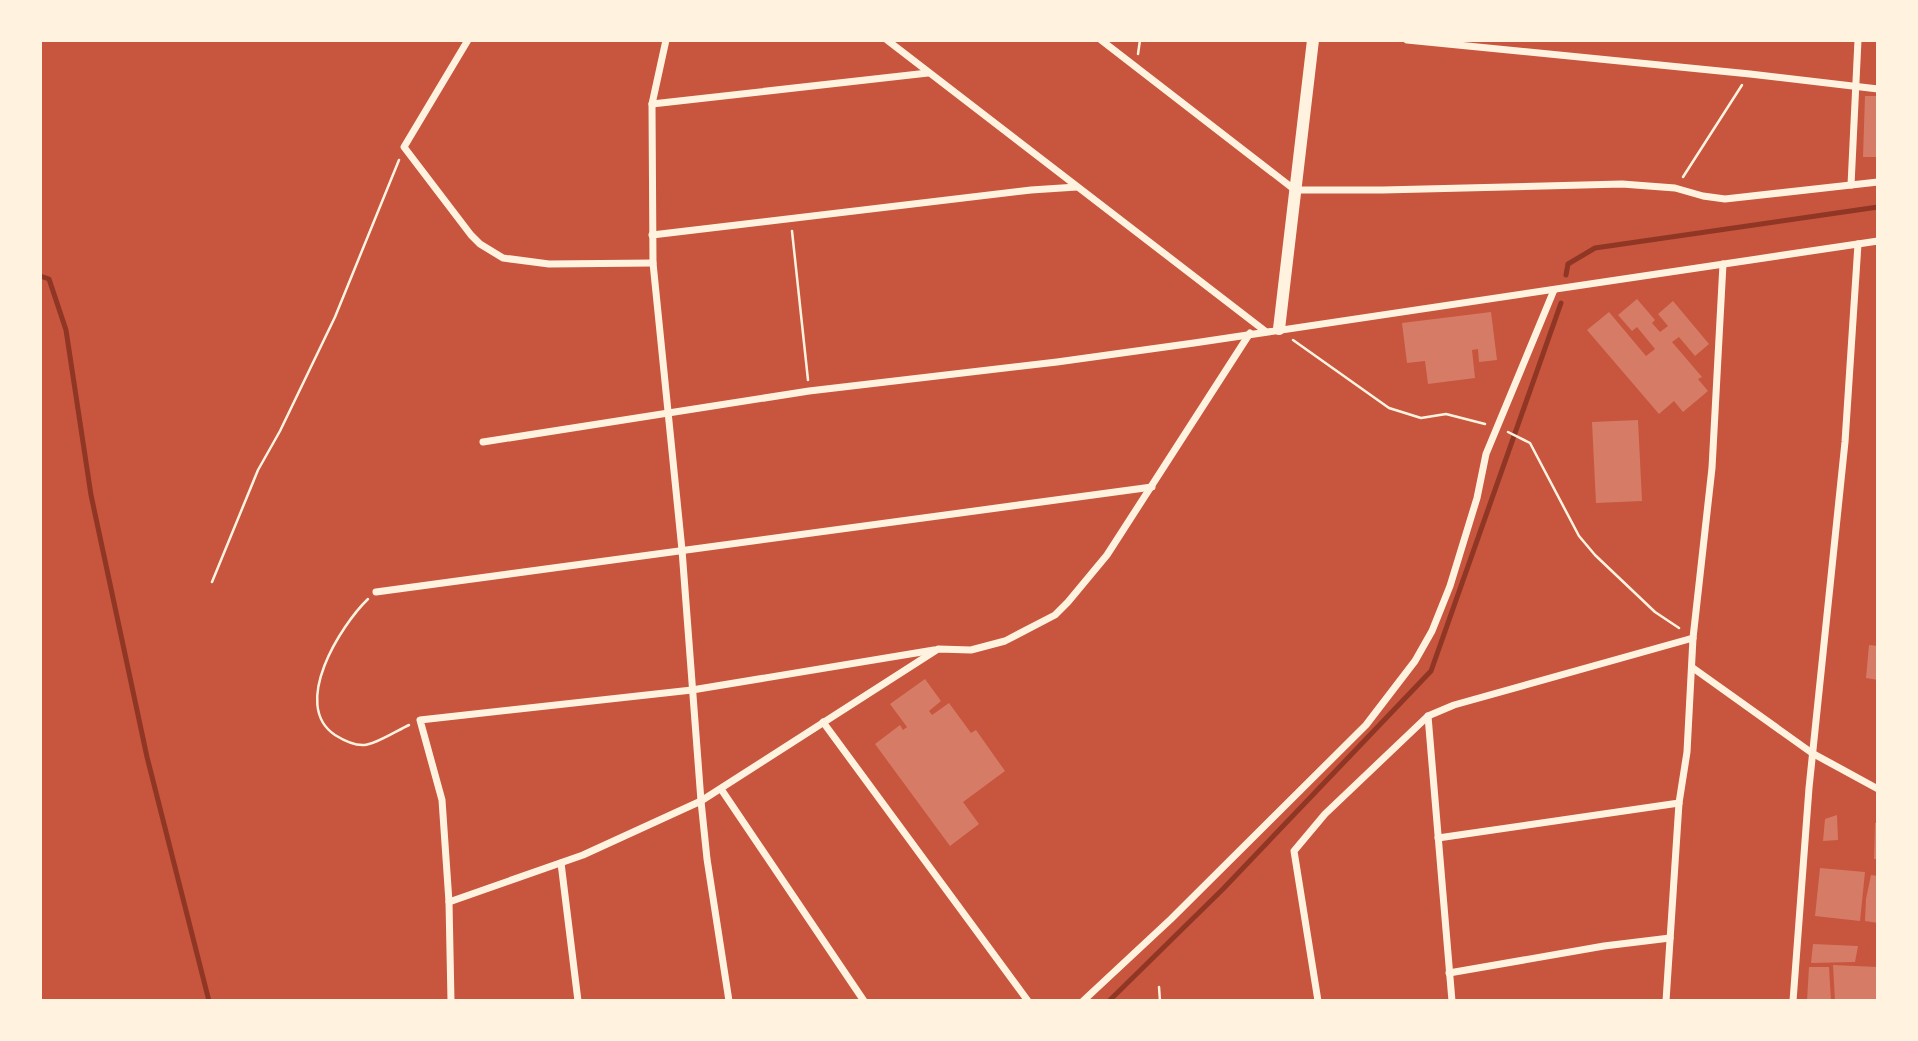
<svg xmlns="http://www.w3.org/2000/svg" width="1918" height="1041" font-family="Barlow,sans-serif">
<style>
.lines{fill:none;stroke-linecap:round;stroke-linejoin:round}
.stream{stroke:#8f3625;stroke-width:5}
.building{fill:#d67c66}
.path{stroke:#fff3e0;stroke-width:2.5}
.minor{stroke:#fff3e0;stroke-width:7}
.tertiary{stroke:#fff3e0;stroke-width:12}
</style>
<rect width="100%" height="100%" fill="#c8553d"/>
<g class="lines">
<g class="stream">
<polyline points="1566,275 1568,264 1595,248 1878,207"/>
<polyline points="40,276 49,279 66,330 91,495 147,757 209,1001"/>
<polyline points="1109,1001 1223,889 1431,671 1561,303"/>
</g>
</g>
<g class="building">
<polygon points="1865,96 1878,96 1878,157 1863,157"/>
<polygon points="1637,299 1655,320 1652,323 1660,332 1668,326 1658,314 1673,301 1709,344 1695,356 1679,337 1672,342 1702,377 1698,379 1708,391 1683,412 1674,401 1659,414 1587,330 1609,312 1646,356 1655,349 1637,327 1632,331 1618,315"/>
<polygon points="1491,312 1497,360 1479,362 1478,349 1472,350 1475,378 1428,384 1425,361 1407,363 1402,323"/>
<polygon points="1638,420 1642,501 1596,503 1592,422"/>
<polygon points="1869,645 1878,646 1878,680 1866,678"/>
<polygon points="925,679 941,701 929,711 932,715 949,703 971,733 976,730 1005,771 963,802 979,824 950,846 875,744 900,725 903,730 907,727 890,704"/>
<polygon points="1837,815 1838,840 1823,841 1825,819"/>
<polygon points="1875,823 1878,823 1878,859 1874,859"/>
<polygon points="1820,868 1865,872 1860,921 1815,916"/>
<polygon points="1871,875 1878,876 1878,923 1865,921 1866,899"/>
<polygon points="1813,944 1858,946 1855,962 1811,963"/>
<polygon points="1833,965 1878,967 1878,1001 1835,1001"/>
<polygon points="1809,967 1829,967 1831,1001 1807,1001"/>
</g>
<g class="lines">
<g class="path">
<polyline points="1138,54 1140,40"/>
<polyline points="1683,177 1742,85"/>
<polyline points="792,231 808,380"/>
<polyline points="1293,340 1389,408 1421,418 1446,414 1485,424"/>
<polyline points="1508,432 1530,443 1579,536 1595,555 1655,612 1679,628"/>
<polyline points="212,582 258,470 280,431 335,317 399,160"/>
<path d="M368 599C341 625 290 705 335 735 343 740 355 746 365 745 376 744 398 730 409 725"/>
<polyline points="1159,987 1160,1001"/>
</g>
<g class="minor">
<polyline points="468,40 404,147 471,235 480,244 503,258 549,264 653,263"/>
<polyline points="666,40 652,104 653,263 682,550 701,801 707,859 729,1001"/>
<polyline points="887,40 1265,331"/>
<polyline points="1101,40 1295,190 1383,190 1622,184 1675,188 1703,196 1725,199 1878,182"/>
<polyline points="1407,40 1750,74 1878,89"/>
<polyline points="652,104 928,73"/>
<polyline points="1851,185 1858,40"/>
<polyline points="652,235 1031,190 1077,187"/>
<polyline points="483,442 809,391 1057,362 1194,343 1878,241"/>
<polyline points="376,592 1152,487"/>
<polyline points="1693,668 1812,753 1878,789"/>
<polyline points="1428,716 1452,1001"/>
<polyline points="823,722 1028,1001"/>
<polyline points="721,789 864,1001"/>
<polyline points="1438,838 1679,803"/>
<polyline points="561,863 578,1001"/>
<polyline points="449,902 583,855 701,801 938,649 971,650 1005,641 1055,615 1068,602 1107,555 1250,333"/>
<polyline points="1449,973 1604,946 1670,938"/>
<polyline points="451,1001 449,902 442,800 420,720 692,690 934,650"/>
<polyline points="1083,1001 1171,919 1366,725 1415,661 1432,631 1450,586 1477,498 1486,454 1554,290"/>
<polyline points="1318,1001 1294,851 1325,814 1428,716 1454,705 1693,638"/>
<polyline points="1666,1001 1679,803 1687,752 1693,638 1712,468 1723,264"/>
<polyline points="1793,1001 1809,788 1845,442 1858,244"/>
</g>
<polyline class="tertiary" points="1279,329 1313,40"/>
</g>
<rect width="1918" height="1041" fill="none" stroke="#fff3e0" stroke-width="84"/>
</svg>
